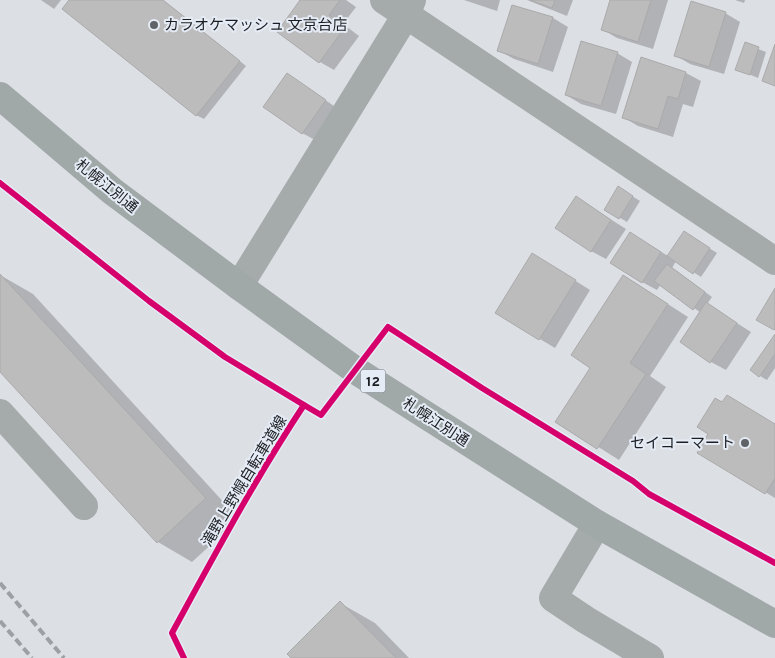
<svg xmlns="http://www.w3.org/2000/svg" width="775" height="658" font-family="Overpass,'Noto Sans JP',sans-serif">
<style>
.shadow{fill:#0003}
.building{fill:#bdbcbd;stroke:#aaaaab}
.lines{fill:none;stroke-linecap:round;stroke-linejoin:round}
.minor{stroke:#a5abaa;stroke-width:28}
.highway{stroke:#a0a8a8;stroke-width:28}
.rail{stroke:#9ca0a2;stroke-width:4;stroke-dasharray:8 4;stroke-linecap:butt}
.cycleway-casing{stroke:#e5ecf6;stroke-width:9}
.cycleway{stroke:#d6006c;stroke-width:6}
.poi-dot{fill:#5f6266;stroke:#e5ecf6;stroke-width:2}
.labels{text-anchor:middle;stroke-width:4;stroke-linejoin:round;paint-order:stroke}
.shield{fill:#e5ecf6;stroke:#585c62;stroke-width:1}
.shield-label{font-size:14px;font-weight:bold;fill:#1c1e22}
.poi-label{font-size:15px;fill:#1c1e22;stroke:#e5ecf6;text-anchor:start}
.street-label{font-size:15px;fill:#1c1e22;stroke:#e5ecf6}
</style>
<rect width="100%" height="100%" fill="#dcdfe4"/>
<g class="shadow">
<polygon points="41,0 61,0 54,9"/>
<polygon points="71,0 163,0 246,66 204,119 196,115"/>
<polygon points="301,0 346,0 356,7 343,24 359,36 334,70 320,62"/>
<polygon points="464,0 500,0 497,11"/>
<polygon points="527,0 573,0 567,16"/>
<polygon points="611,0 668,0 653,49 617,38 602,29"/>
<polygon points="735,0 745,0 744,3"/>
<polygon points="725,13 740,22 724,74 690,64 675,55"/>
<polygon points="553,18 568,27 553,72 514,59 499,51"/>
<polygon points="745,44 766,52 758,78 737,69"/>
<polygon points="617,53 632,62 616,114 581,104 566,95"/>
<polygon points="642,59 686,73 701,81 693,107 683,104 673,137 638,126 623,117"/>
<polygon points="288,75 340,110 317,141 302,133"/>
<polygon points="619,188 640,201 627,222 605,209"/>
<polygon points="577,198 626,229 606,259 591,251"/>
<polygon points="691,237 717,253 701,277 676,261 672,268 712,297 707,304 751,332 726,370 711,362 701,313 661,284 657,290 642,282 645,242 668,256"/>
<polygon points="547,263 590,290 555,348 496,313"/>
<polygon points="0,275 33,294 239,519 192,562 158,542 0,370"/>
<polygon points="624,276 688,317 650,376 666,387 619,460 557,421 592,367"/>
<polygon points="775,336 775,368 767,380 760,376"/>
<polygon points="775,425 775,498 699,452"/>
<polygon points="340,603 375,623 409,658 293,658"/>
</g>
<g class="building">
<polygon points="69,0 163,0 240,61 196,116 62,9"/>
<polygon points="300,0 340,0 329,15 345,27 319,63 277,32"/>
<polygon points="530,0 555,0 552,8"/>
<polygon points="610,0 651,0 638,42 601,30"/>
<polygon points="691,1 726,12 709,67 674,56"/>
<polygon points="512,5 553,17 538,64 497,51"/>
<polygon points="581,41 618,52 601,106 565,95"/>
<polygon points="745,42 759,47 750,75 735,70"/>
<polygon points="775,44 775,86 762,81"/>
<polygon points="641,57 686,72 678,99 668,96 658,129 622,118"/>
<polygon points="287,73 326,100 302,134 263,107"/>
<polygon points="618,186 633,196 619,219 604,210"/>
<polygon points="576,196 611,220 591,252 555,228"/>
<polygon points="684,231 710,248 693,274 667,256"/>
<polygon points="630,232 661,252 642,283 610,263"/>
<polygon points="532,253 576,280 539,340 495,313"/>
<polygon points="667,264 705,292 693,310 654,281"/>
<polygon points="0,274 206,498 157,543 0,372"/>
<polygon points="623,275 668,304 630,363 646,374 597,449 555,422 590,368 571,355"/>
<polygon points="775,288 775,329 774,330 756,320"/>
<polygon points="706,302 737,323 710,363 680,342"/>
<polygon points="775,334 775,354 759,377 750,370"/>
<polygon points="727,395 775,424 775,478 765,494 697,453 708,434 697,427 715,398 722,402"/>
<polygon points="340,601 396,658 291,658 287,654"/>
</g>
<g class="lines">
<g class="minor">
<polyline points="384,0 775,261"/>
<polyline points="239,286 406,15 412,0"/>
<polyline points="0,413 84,506"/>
<polyline points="597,524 553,598 586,620 650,658"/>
</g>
<polyline class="highway" points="0,96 112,191 239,286 355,370 597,524 775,624"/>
<g class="rail">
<polyline points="0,583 64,658"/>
<polyline points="0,621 32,658"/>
</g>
<defs>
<g id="cycleway">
<polyline points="0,183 149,301 225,357 304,405"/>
<path d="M184 658 172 633C214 556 255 479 304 405L321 415 388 327 482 388 633 481 649 494 775 563"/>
</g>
</defs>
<use href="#cycleway" class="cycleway-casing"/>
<use href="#cycleway" class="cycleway"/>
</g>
<g class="poi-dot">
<circle cx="154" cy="25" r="5"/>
<circle cx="745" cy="443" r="5"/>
</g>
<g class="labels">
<rect class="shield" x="360.5" y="369.5" width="25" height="23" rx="4"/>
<g class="shield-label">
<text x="373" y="386">12</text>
</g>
<g class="poi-label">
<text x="164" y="30">カラオケマッシュ 文京台店</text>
<text x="735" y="448" text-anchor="end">セイコーマート</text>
</g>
<g class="street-label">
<text transform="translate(107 186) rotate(39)" y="5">札幌江別通</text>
<text transform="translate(436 422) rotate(33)" y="5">札幌江別通</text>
<text transform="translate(244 481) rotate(-59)" y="5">滝野上野幌自転車道線</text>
</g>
</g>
</svg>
